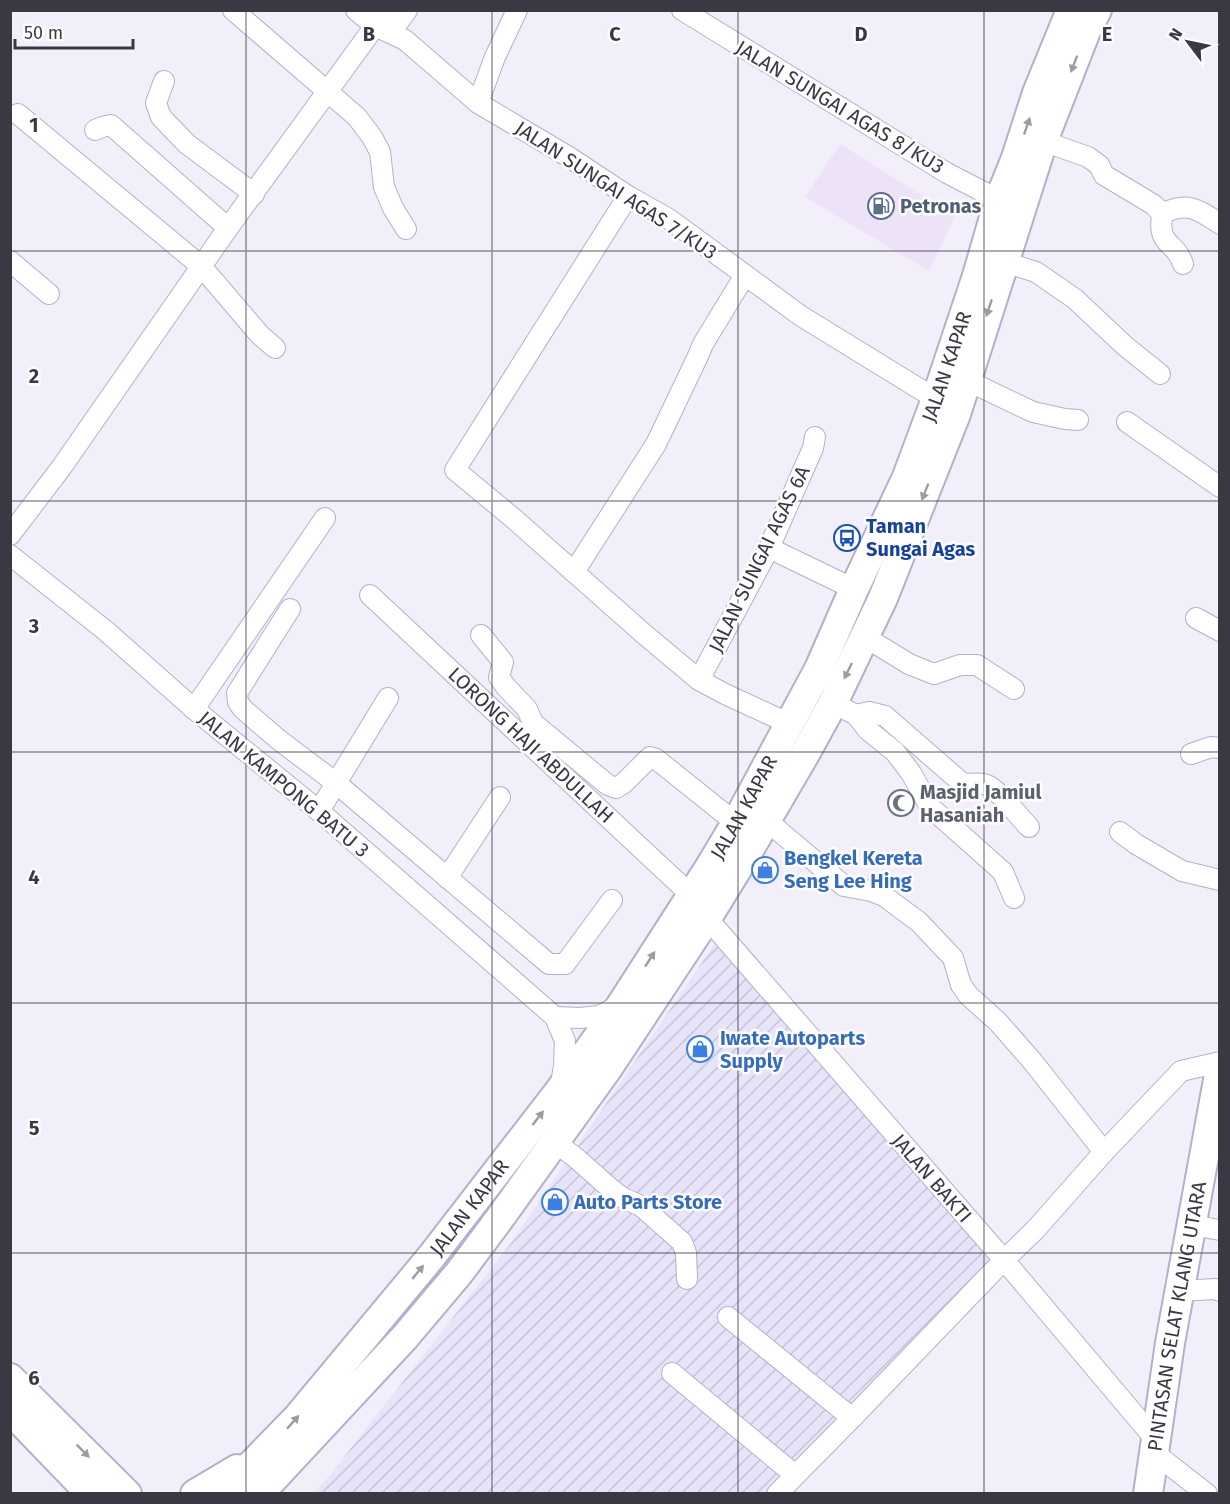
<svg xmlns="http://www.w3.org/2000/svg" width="1230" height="1504" font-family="'Fira Sans',sans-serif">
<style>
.commercial{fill:#ede2f7}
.industrial{fill:url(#industrial-furrows)}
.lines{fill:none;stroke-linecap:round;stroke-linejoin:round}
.minor-casing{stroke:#b5afcc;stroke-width:22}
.highway-casing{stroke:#b5afcc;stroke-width:32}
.minor{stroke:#fff;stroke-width:20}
.highway{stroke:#fff;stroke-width:28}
.oneway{fill:#9d9ca2}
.grid{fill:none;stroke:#3b3844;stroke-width:1.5;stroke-opacity:0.55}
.labels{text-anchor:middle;stroke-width:5;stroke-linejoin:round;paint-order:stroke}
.street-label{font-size:20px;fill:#3b3844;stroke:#fefefe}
.service-label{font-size:20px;font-weight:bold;fill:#4e5e75;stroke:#fefefe;text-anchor:start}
.transit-label{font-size:20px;font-weight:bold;fill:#164399;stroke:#fefefe;text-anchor:start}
.worship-label{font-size:20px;font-weight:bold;fill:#5b616d;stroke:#fefefe;text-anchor:start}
.shop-label{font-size:20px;font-weight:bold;fill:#366cbe;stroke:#fefefe;text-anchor:start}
.grid-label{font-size:20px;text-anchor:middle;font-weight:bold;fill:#3b3844;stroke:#fefefe;stroke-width:5;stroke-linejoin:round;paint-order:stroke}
</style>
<defs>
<pattern id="industrial-furrows" width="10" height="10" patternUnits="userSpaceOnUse" patternTransform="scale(1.5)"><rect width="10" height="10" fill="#e7e3f9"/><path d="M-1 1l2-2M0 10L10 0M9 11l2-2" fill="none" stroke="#c7c4d7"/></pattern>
</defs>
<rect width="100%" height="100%" fill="#f2effb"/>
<polygon class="commercial" points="840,144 955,216 929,271 805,197"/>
<polygon class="industrial" points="718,939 996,1261 766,1493 312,1494 326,1480 511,1243"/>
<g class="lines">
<defs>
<g id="minor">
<polyline points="233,10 357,117 372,137 380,152 384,187 393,208 406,229"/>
<polyline points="356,10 375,26 385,10"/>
<polyline points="682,10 947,173 999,200"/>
<polyline points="391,32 407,10"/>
<polyline points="164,81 156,103 161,117 187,144 254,194"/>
<polyline points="478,103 495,57 517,10"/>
<polyline points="18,114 201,266 260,335 275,348"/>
<polyline points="95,130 102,127 111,125 228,228"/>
<path d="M1043 141 1088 157 1099 165 1104 175 1154 205 1162 214C1161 223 1160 232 1165 239 1173 250 1177 248 1183 264"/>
<polyline points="628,196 455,470 513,518 644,634 699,680 725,694 790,724"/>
<path d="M1162 214C1187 201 1198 209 1220 224"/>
<polyline points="10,261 49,294"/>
<polyline points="1004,262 1036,272 1075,299 1125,346 1160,374"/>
<polyline points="966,380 1033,412 1065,419 1078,420"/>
<polyline points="1127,422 1220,487"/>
<polyline points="10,535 61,468 228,228 375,26 405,40 478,103 569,157 628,196 669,219 801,316 936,399"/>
<polyline points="769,548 854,589"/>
<polyline points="10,555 106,631 194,709 319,811 555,1017 565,1041 564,1066 561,1084"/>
<polyline points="574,572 656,444 698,356 703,344 745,275"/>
<polyline points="370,595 691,895"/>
<polyline points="290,609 237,693 238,702 243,709 279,740 336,783 549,964 565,964 612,900"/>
<polyline points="1196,618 1220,631"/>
<polyline points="481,635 503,662 499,677 506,687 527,709 533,723 608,785 616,788 624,783 650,757 656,759 736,823"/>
<polyline points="865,637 909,664 934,674 960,665 977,665 1014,689"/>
<polyline points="699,680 769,548 813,448 815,437"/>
<polyline points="833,703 856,715 868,730 895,752 911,773 930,807 1003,872 1014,898"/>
<polyline points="194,709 325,518"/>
<path d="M856 715 869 712 885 716 962 783C970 785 979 782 987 785 998 789 1019 817 1029 827"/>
<polyline points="1191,754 1211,747 1220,748"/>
<polyline points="319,811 388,698"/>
<polyline points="766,820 844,886 871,891 884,896 919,922 953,958 961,985 969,996 998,1022 1033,1062 1104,1152"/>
<polyline points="1120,832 1136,844 1182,871 1220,880"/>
<polyline points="447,878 500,797"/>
<polyline points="707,918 1004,1260 1155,1439"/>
<polyline points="555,1017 580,1018 599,1016 618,1006"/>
<polyline points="555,1142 576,1158 611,1189 623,1198 641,1206 682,1242 686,1253 687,1279"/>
<polyline points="1191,1225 1220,1230"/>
<polyline points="1180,1291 1215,1289 1220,1291"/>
<polyline points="728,1317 852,1418"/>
<polyline points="672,1373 795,1475"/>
<polyline points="1153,1452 1207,1494"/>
<polyline points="777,1494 852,1418 1004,1260 1035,1230 1104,1152 1181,1071 1220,1062"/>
</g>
<g id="highway">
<polyline points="10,1378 127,1494"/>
<polyline points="10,1410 91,1494"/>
<polyline points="195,1494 237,1469"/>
<path id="s1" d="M223 1494 261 1455 297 1418 431 1257 560 1090 621 1005 711 865 736 823 819 669 854 589 907 477 936 399 977 276 999 200 1016 158 1037 93 1071 10"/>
<polyline points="259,1494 405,1337 459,1273 500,1218 608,1068 707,918 749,850 805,754 833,703 883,598 956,414 1043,141 1086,31 1097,10"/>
<path id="s2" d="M1148 1494 1170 1343 1220 1069"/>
</g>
</defs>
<use href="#minor" class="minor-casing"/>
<use href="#highway" class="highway-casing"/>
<use href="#minor" class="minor"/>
<use href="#highway" class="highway"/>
</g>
<defs><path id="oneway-solid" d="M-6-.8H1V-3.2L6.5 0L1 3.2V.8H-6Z" transform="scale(1.5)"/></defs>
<g class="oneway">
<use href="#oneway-solid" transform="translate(1074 64) rotate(111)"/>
<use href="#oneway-solid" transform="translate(1027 126) rotate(-71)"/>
<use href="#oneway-solid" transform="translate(989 308) rotate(108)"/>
<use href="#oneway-solid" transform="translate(925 492) rotate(112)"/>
<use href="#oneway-solid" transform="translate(848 671) rotate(116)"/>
<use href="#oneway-solid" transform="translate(650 959) rotate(-57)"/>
<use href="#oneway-solid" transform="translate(538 1118) rotate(-52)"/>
<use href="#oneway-solid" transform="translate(418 1272) rotate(-50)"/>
<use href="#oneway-solid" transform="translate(293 1422) rotate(-48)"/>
<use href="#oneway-solid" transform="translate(83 1451) rotate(45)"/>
</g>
<path class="grid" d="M246 10V1494M492 10V1494M738 10V1494M984 10V1494M10 251H1220M10 501H1220M10 752H1220M10 1003H1220M10 1253H1220"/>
<defs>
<symbol id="fuel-ring" viewBox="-11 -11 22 22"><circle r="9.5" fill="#fefefe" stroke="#5c6f8a" stroke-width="1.5"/><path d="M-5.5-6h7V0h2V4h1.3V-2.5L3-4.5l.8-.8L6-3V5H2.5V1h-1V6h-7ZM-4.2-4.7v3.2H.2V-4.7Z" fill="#5c6f8a"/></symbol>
<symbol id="bus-ring" viewBox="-11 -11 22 22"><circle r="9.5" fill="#fefefe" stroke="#1a4fb4" stroke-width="1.5"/><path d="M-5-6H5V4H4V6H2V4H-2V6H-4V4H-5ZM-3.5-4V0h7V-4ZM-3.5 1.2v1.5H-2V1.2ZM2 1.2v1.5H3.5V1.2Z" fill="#1a4fb4"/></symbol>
<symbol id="mosque-ring" viewBox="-11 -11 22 22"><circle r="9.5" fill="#fefefe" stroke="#6b7280" stroke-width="1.5"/><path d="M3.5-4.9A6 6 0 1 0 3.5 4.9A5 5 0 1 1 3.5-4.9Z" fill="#6b7280"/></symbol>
<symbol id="shop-ring" viewBox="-11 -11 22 22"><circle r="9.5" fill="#fefefe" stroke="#3f7fe0" stroke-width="1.5"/><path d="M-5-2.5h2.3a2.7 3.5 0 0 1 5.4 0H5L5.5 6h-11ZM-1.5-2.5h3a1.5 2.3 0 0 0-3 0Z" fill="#3f7fe0"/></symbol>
</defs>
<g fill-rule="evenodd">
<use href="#fuel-ring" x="866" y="191" width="30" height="30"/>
<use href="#bus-ring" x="832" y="523" width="30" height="30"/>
<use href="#mosque-ring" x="886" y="788" width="30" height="30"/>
<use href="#shop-ring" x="750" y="855" width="30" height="30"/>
<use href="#shop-ring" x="685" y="1034" width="30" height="30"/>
<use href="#shop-ring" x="540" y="1187" width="30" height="30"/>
</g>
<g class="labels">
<g class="street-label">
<text transform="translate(840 107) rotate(31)" y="7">JALAN SUNGAI AGAS 8/KU3</text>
<text transform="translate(616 190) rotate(33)" y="7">JALAN SUNGAI AGAS 7/KU3</text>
<text dy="7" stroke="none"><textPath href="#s1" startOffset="1350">JALAN KAPAR</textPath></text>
<text transform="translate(759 559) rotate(-64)" y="7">JALAN SUNGAI AGAS 6A</text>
<text transform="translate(531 745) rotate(43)" y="7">LORONG HAJI ABDULLAH</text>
<text transform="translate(284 784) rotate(40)" y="7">JALAN KAMPONG BATU 3</text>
<text dy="7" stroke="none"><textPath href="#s1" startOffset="864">JALAN KAPAR</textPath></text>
<text transform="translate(932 1178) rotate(49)" y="7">JALAN BAKTI</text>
<text dy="7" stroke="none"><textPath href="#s1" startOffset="378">JALAN KAPAR</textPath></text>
<text dy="7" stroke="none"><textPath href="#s2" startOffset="180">PINTASAN SELAT KLANG UTARA</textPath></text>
</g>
<g class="service-label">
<text x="900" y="213">Petronas</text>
</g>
<g class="transit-label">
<text x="866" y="533">Taman<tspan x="866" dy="23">Sungai Agas</tspan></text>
</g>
<g class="worship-label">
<text x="920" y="799">Masjid Jamiul<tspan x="920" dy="23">Hasaniah</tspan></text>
</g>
<g class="shop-label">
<text x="784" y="865">Bengkel Kereta<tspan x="784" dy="23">Seng Lee Hing</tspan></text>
<text x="720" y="1045">Iwate Autoparts<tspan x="720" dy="23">Supply</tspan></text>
<text x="574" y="1209">Auto Parts Store</text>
</g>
</g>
<g class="grid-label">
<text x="369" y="41">B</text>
<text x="615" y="41">C</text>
<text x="861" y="41">D</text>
<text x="1107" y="41">E</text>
<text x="34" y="132">1</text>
<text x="34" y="383">2</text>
<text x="34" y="633">3</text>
<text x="34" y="884">4</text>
<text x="34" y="1135">5</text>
<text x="34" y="1385">6</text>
</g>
<rect width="1230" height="1504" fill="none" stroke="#3b3844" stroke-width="24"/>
<g transform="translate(1188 42) rotate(302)" stroke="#fefefe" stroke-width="4.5" paint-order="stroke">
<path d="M0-4.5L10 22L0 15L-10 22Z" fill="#3b3844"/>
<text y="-9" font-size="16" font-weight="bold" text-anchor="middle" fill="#3b3844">N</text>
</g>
<path d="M15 39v9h118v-9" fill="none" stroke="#3b3844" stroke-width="3"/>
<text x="24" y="39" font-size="18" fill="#3b3844" stroke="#fefefe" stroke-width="4.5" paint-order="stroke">50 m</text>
</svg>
